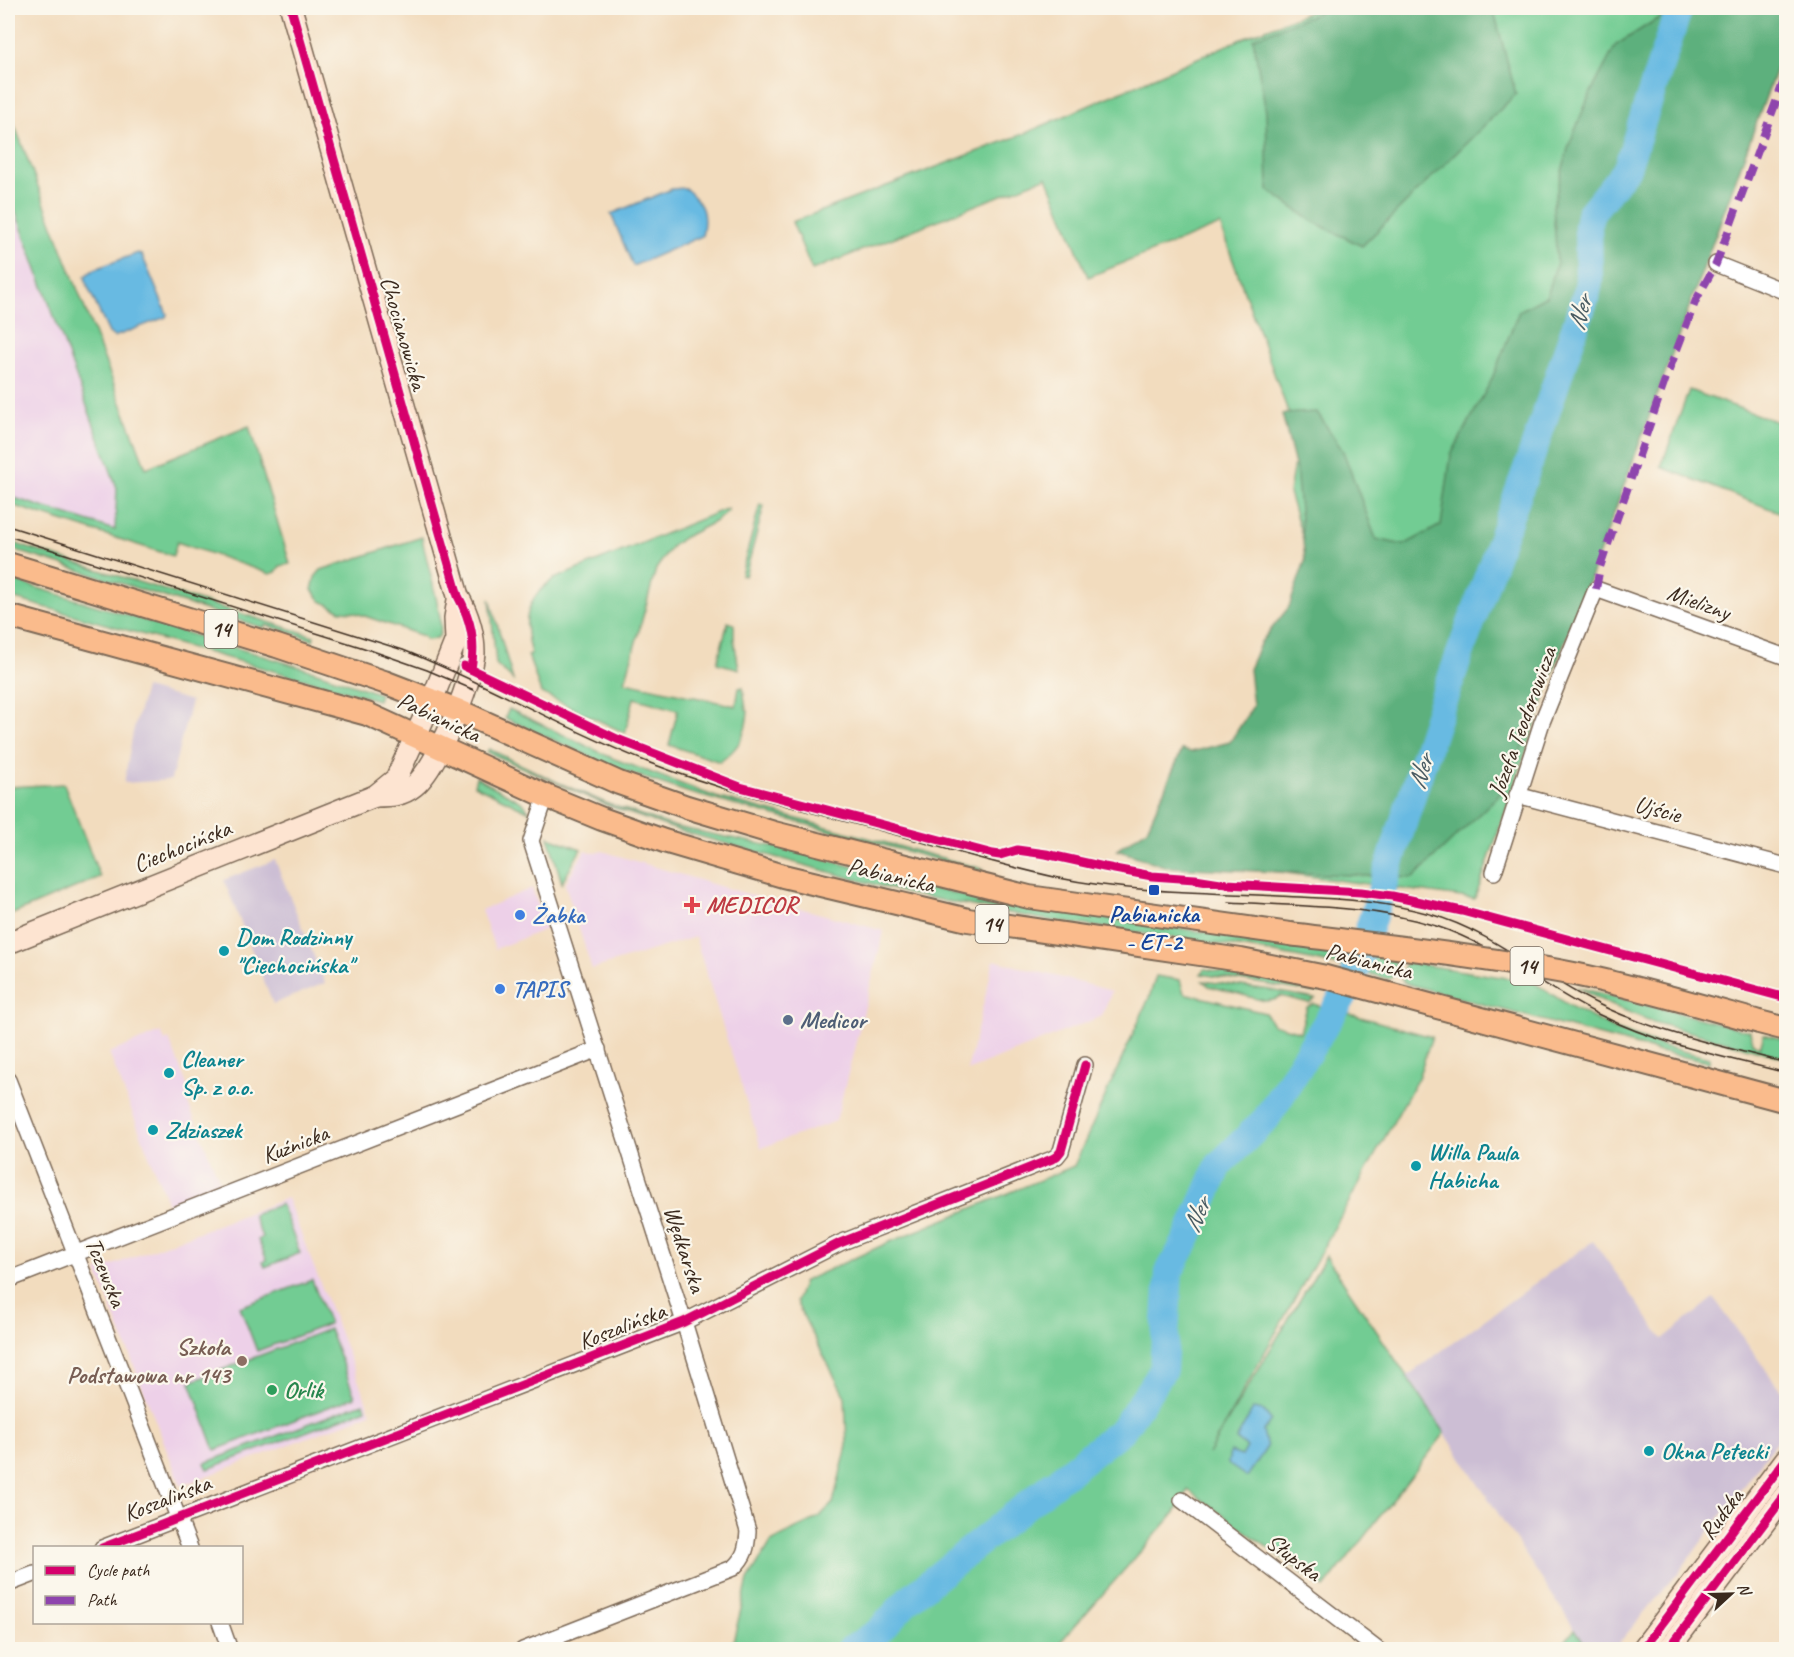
<svg xmlns="http://www.w3.org/2000/svg" width="1794" height="1657" font-family="Caveat,sans-serif">
<style>
.built{fill:#edd0e8}
.industrial{fill:#ccbed4}
.green{fill:#72cc93;stroke:#567b58;stroke-width:1.5}
.forest{fill:#5db07d;stroke:#4c6d4e;stroke-width:1.5}
.water{fill:#67bae2;stroke:#517280;stroke-width:1.5}
.lines{fill:none;stroke-linecap:round;stroke-linejoin:round}
.river{stroke:#67bae2;stroke-width:28}
.street-casing{stroke:#7b6856;stroke-width:18}
.secondary-casing{stroke:#7b6856;stroke-width:24}
.primary-casing{stroke:#7b6856;stroke-width:26}
.street{stroke:#fff;stroke-width:15}
.secondary{stroke:#fde4d1;stroke-width:21}
.primary{stroke:#fabb8c;stroke-width:22}
.tram{stroke:#3b2a1e;stroke-width:1.5}
.primary-bridge-casing{stroke:#7b6856;stroke-width:26;stroke-linecap:butt}
.primary-bridge{stroke:#fabb8c;stroke-width:22}
.quiet{stroke:#8e44ad;stroke-width:8;stroke-dasharray:15 8;stroke-linecap:butt}
.cycleway-casing{stroke:#fbf7ec;stroke-width:13}
.cycleway{stroke:#d6006c;stroke-width:9}
.transit-dot{fill:#1a4fb4;stroke:#fbf7ec;stroke-width:2}
.health-dot{fill:#e0444e;stroke:#fbf7ec;stroke-width:2}
.shop-dot{fill:#3f7fe0;stroke:#fbf7ec;stroke-width:2}
.culture-dot{fill:#0f9aa8;stroke:#fbf7ec;stroke-width:2}
.service-dot{fill:#5c6f8a;stroke:#fbf7ec;stroke-width:2}
.education-dot{fill:#8d6e63;stroke:#fbf7ec;stroke-width:2}
.leisure-dot{fill:#2e9e5b;stroke:#fbf7ec;stroke-width:2}
.labels{text-anchor:middle;stroke-width:4.5;stroke-linejoin:round;paint-order:stroke}
.shield{fill:#fbf7ec;stroke:#75685c;stroke-width:1.5}
.shield-label{font-size:22px;font-weight:bold;fill:#3b2a1e}
.street-label{font-size:24px;fill:#3b2a1e;stroke:#fbf7ec}
.health-label{font-size:24px;font-weight:bold;fill:#be3a42;stroke:#fbf7ec;text-anchor:start}
.transit-label{font-size:24px;font-weight:bold;fill:#164399;stroke:#fbf7ec}
.shop-label{font-size:24px;font-weight:bold;fill:#366cbe;stroke:#fbf7ec;text-anchor:start}
.culture-label{font-size:24px;font-weight:bold;fill:#0d838f;stroke:#fbf7ec;text-anchor:start}
.service-label{font-size:24px;font-weight:bold;fill:#4e5e75;stroke:#fbf7ec;text-anchor:start}
.education-label{font-size:24px;font-weight:bold;fill:#785e54;stroke:#fbf7ec;text-anchor:end}
.leisure-label{font-size:24px;font-weight:bold;fill:#27864d;stroke:#fbf7ec;text-anchor:start}
.water-label{font-size:26px;font-style:italic;fill:#4a5c63;stroke:#fbf7ec}
</style>
<rect width="100%" height="100%" fill="#fbf7ec"/>
<filter id="ink" filterUnits="userSpaceOnUse"><feTurbulence type="fractalNoise" baseFrequency=".0167" numOctaves="2"/><feDisplacementMap in="SourceGraphic" scale="12" xChannelSelector="R" yChannelSelector="G"/><feConvolveMatrix kernelMatrix="1 2 1 2 8 2 1 2 1" color-interpolation-filters="sRGB"/></filter>
<filter id="wash" filterUnits="userSpaceOnUse"><feTurbulence type="fractalNoise" baseFrequency=".008" numOctaves="4" result="noise"/><feDisplacementMap in="SourceGraphic" scale="24" xChannelSelector="R" yChannelSelector="G"/><feGaussianBlur stdDeviation="1.35" result="paint"/><feColorMatrix in="noise" values="0 0 0 0 0 0 0 0 0 0 0 0 0 0 0 0 0 1.4 0 .05"/><feComposite in="paint" operator="in"/></filter>
<g filter="url(#wash)">
<rect width="100%" height="100%" fill="#f2dcbe"/>
<g class="built">
<polygon points="8,108 146,469 177,542 173,556 8,504"/>
<polygon points="585,850 595,853 602,851 722,887 884,931 836,1121 761,1148 695,937 592,969 565,884"/>
<polygon points="532,888 546,929 495,949 481,910"/>
<polygon points="994,960 1012,965 1112,991 1102,1016 967,1071"/>
<polygon points="161,1032 165,1041 169,1039 192,1098 187,1101 221,1185 168,1204 109,1053"/>
<polygon points="287,1198 371,1413 181,1486 97,1271"/>
</g>
<g class="industrial">
<polygon points="145,688 191,701 171,780 124,783 133,732"/>
<polygon points="275,860 325,983 273,1004 224,880"/>
<polygon points="1593,1241 1663,1339 1714,1298 1776,1384 1786,1394 1786,1429 1678,1573 1614,1649 1588,1649 1407,1376"/>
</g>
<g class="green">
<polygon points="1320,8 1784,8 1475,899 1117,850 1147,829 1182,750 1212,761 1265,715 1314,575 1289,493 1298,439 1220,225 1088,277 1047,177 812,270 792,222 1026,133 1248,36"/>
<polygon points="8,108 146,468 249,426 290,564 280,566 276,572 270,574 177,542 173,556 8,504 8,496 115,530 117,488 8,191"/>
<polygon points="1689,390 1786,425 1786,515 1661,467"/>
<polygon points="760,504 764,506 745,576 741,575"/>
<path d="M728 508V511L716 521 683 538 672 546 656 569 625 682 736 706 739 688 743 687 746 710 748 711C746 736 740 747 720 762L669 745 678 710 634 698 625 733 541 693 528 655 531 654C522 622 525 598 554 579Z"/>
<path d="M422 537C424 555 447 626 439 636 436 640 430 640 426 640L423 636 353 612 341 611 321 601 312 590 315 577 321 570Z"/>
<polygon points="8,541 31,549 314,636 313,640 266,625 264,628 8,548"/>
<polygon points="8,579 323,674 380,694 378,700 8,597"/>
<polygon points="490,599 513,680 496,664"/>
<polygon points="728,622 734,624 734,640 739,669 717,663"/>
<polygon points="509,709 612,758 716,797 983,869 979,871 690,793 615,768 505,718"/>
<polygon points="489,749 557,782 606,803 676,827 791,850 939,890 1018,906 1278,942 1278,944 1396,960 1392,977 1389,979 1331,964 1259,950 1041,919 909,894 677,830 606,805 487,752"/>
<polygon points="476,777 523,803 530,812 474,785"/>
<polygon points="64,784 100,877 8,916 8,787"/>
<polygon points="549,837 581,849 562,883 550,843"/>
<polygon points="1405,962 1533,982 1570,1006 1614,1029 1666,1047 1710,1058 1709,1062 1660,1052 1404,983 1401,979"/>
<polygon points="1205,969 1321,989 1319,992 1312,992 1201,974"/>
<polygon points="1156,976 1180,980 1184,993 1265,1013 1273,1024 1300,1032 1307,1007 1314,1004 1432,1037 1418,1078 1208,1454 1326,1256 1445,1433 1324,1588 1188,1490 1174,1514 1054,1649 731,1650 748,1580 771,1542 819,1517 833,1503 847,1446 845,1397 796,1302 804,1281 885,1244 1074,1166 1149,998"/>
<polygon points="1203,981 1271,990 1315,999 1309,1003 1281,996 1274,1000 1265,1001 1209,986"/>
<polygon points="1576,987 1750,1031 1752,1042 1760,1047 1764,1034 1786,1040 1786,1058 1653,1022 1611,1005"/>
<polygon points="281,1204 300,1253 265,1267 263,1262 267,1260 258,1240 262,1237 253,1215"/>
<polygon points="312,1280 329,1324 257,1351 240,1307"/>
<polygon points="329,1329 355,1397 215,1450 190,1382"/>
<polygon points="363,1403 366,1409 208,1469 205,1463"/>
<polygon points="1575,1629 1588,1649 1559,1649"/>
</g>
<g class="forest">
<polygon points="1330,8 1493,8 1516,94 1362,246 1312,221 1268,190 1266,112 1253,38"/>
<polygon points="1680,8 1786,8 1786,42 1587,587 1506,788 1413,878 1167,867 1117,850 1147,829 1182,750 1191,752 1230,742 1253,706 1249,669 1261,642 1289,607 1305,561 1296,469 1282,414 1317,412 1343,451 1376,539 1404,545 1441,525 1451,455 1491,381 1519,311 1547,296 1557,262 1553,206 1569,145 1589,96 1616,45 1657,19"/>
</g>
<g class="water">
<path d="M685 188C703 203 707 213 702 236L633 266 611 214 672 189Z"/>
<polygon points="138,253 142,255 167,314 166,317 114,337 109,333 87,285 85,276 95,269"/>
<polygon points="1253,1409 1264,1411 1271,1420 1263,1431 1267,1447 1247,1477 1228,1464 1230,1452 1242,1456 1247,1447 1236,1440"/>
</g>
<g class="lines">
<g class="river">
<polyline points="1062,1477 1123,1429 1163,1370 1169,1272 1186,1241 1219,1165 1266,1119 1351,984 1440,709 1530,460 1587,292 1589,280 1588,226 1590,214 1627,168 1679,8"/>
<polyline points="850,1650 878,1632 909,1599 1053,1484"/>
</g>
</g>
</g>
<g filter="url(#ink)">
<g class="lines">
<defs>
<g id="street">
<polyline points="1716,264 1786,292"/>
<polyline points="1517,795 1786,866"/>
<polyline points="1494,872 1542,722 1596,589 1786,657"/>
<polyline points="8,1080 190,1548"/>
<polyline points="8,1280 598,1049"/>
<polyline points="1182,1500 1378,1650"/>
<polyline points="102,1548 684,1322 840,1243 1052,1159 1057,1156 1061,1151 1085,1065"/>
<polyline points="8,1584 34,1574"/>
<polyline points="220,1622 230,1650"/>
<path d="M523 1650 733 1568C745 1557 747 1548 748 1531L684 1322 531 841 546 796"/>
</g>
<g id="secondary">
<path d="M291 8 458 596C468 614 474 632 474 653 472 682 437 768 414 786 402 796 390 796 375 796"/>
<polyline points="8,943 375,796 396,779 432,700 456,640 455,618 458,600"/>
<polyline points="1642,1650 1786,1459"/>
<polyline points="1668,1650 1786,1494"/>
</g>
<g id="primary">
<polyline points="8,564 277,646 384,682 457,710 619,783 687,807 774,833 1029,897 1290,934"/>
<polyline points="8,616 367,714 546,796 602,819 664,841 783,876 968,920 1241,960 1326,977 1786,1101"/>
<polyline points="1759,1022 1786,1029"/>
</g>
</defs>
<use href="#street" class="street-casing"/>
<use href="#secondary" class="secondary-casing"/>
<use href="#primary" class="primary-casing"/>
<use href="#street" class="street"/>
<use href="#secondary" class="secondary"/>
<use href="#primary" class="primary"/>
<g class="tram">
<path d="M8 526 403 650C487 683 565 730 650 763 720 790 794 808 867 827 931 844 995 864 1059 878 1138 894 1219 892 1300 897 1344 899 1387 902 1430 914 1493 932 1540 976 1598 1004 1657 1033 1723 1046 1786 1063"/>
<polyline points="8,536 364,648 427,670 474,690"/>
<path d="M1229 902C1298 906 1369 905 1436 926 1498 946 1546 990 1604 1017 1661 1045 1726 1057 1786 1073"/>
</g>
<defs>
<path id="primary-bridge" d="M1290 934C1385 946 1480 956 1574 974 1637 987 1698 1005 1759 1022"/>
</defs>
<use href="#primary-bridge" class="primary-bridge-casing"/>
<use href="#primary-bridge" class="primary-bridge"/>
<polyline class="quiet" points="1596,589 1600,567 1666,378 1696,300 1716,264 1786,75"/>
<defs>
<g id="cycleway">
<path d="M291 8 458 596C471 620 476 642 471 669"/>
<polyline points="464,666 617,739 740,787 993,854 1000,855 1017,850 1046,854 1104,867 1152,876 1195,879 1227,884 1361,892 1392,896 1462,911 1786,998"/>
<polyline points="102,1548 684,1322 840,1243 1052,1159 1057,1156 1061,1151 1085,1065"/>
<polyline points="1642,1650 1786,1459"/>
<polyline points="1668,1650 1786,1494"/>
</g>
</defs>
<use href="#cycleway" class="cycleway-casing"/>
<use href="#cycleway" class="cycleway"/>
</g>
</g>
<rect class="transit-dot" x="1148" y="884" width="12" height="12" rx="3"/>
<path class="health-dot" d="M689 896h6v6h6v6h-6v6h-6v-6h-6v-6h6z"/>
<g class="shop-dot">
<circle cx="520" cy="915" r="6"/>
<circle cx="500" cy="989" r="6"/>
</g>
<g class="culture-dot">
<circle cx="224" cy="951" r="6"/>
<circle cx="169" cy="1073" r="6"/>
<circle cx="153" cy="1130" r="6"/>
<circle cx="1416" cy="1166" r="6"/>
<circle cx="1649" cy="1451" r="6"/>
</g>
<circle class="service-dot" cx="788" cy="1020" r="6"/>
<circle class="education-dot" cx="242" cy="1361" r="6"/>
<circle class="leisure-dot" cx="272" cy="1390" r="6"/>
<g class="labels">
<g class="shield">
<rect x="204.5" y="610" width="33" height="38" rx="4.5"/>
<rect x="975.5" y="905" width="33" height="38" rx="4.5"/>
<rect x="1510.5" y="947" width="33" height="38" rx="4.5"/>
</g>
<g class="shield-label">
<text x="221" y="637">14</text>
<text x="992" y="932">14</text>
<text x="1527" y="974">14</text>
</g>
<g class="street-label">
<text transform="translate(404 333) rotate(74)" y="8">Chocianowicka</text>
<text transform="translate(1699 602) rotate(20)" y="8">Mielizny</text>
<text transform="translate(439 717) rotate(25)" y="8">Pabianicka</text>
<text transform="translate(1522 722) rotate(-70)" y="8">Józefa Teodorowicza</text>
<text transform="translate(1658 809) rotate(15)" y="8">Ujście</text>
<text transform="translate(182 846) rotate(-22)" y="8">Ciechocińska</text>
<text transform="translate(891 875) rotate(13)" y="8">Pabianicka</text>
<text transform="translate(1369 961) rotate(14)" y="8">Pabianicka</text>
<text transform="translate(295 1144) rotate(-21)" y="8">Kuźnicka</text>
<text transform="translate(685 1249) rotate(72)" y="8">Wędkarska</text>
<text transform="translate(106 1272) rotate(68)" y="8">Tczewska</text>
<text transform="translate(622 1326) rotate(-21)" y="8">Koszalińska</text>
<text transform="translate(167 1498) rotate(-21)" y="8">Koszalińska</text>
<text transform="translate(1721 1514) rotate(-53)" y="8">Rudzka</text>
<text transform="translate(1294 1557) rotate(37)" y="8">Słupska</text>
</g>
<g class="health-label">
<text x="706" y="913">MEDICOR</text>
</g>
<g class="transit-label">
<text x="1154" y="922">Pabianicka<tspan x="1154" dy="28">- ET-2</tspan></text>
</g>
<g class="shop-label">
<text x="532" y="923">Żabka</text>
<text x="512" y="997">TAPIS</text>
</g>
<g class="culture-label">
<text x="236" y="945">Dom Rodzinny<tspan x="236" dy="28">"Ciechocińska"</tspan></text>
<text x="181" y="1067">Cleaner<tspan x="181" dy="28">Sp. z o.o.</tspan></text>
<text x="165" y="1138">Zdziaszek</text>
<text x="1428" y="1160">Willa Paula<tspan x="1428" dy="28">Habicha</tspan></text>
<text x="1661" y="1459">Okna Petecki</text>
</g>
<g class="service-label">
<text x="800" y="1028">Medicor</text>
</g>
<g class="education-label">
<text x="230" y="1355">Szkoła<tspan x="230" dy="28">Podstawowa nr 143</tspan></text>
</g>
<g class="leisure-label">
<text x="284" y="1398">Orlik</text>
</g>
<g class="water-label">
<text transform="translate(1579 313) rotate(-73)" y="9">Ner</text>
<text transform="translate(1420 772) rotate(-72)" y="9">Ner</text>
<text transform="translate(1196 1215) rotate(-65)" y="9">Ner</text>
</g>
</g>
<rect width="1794" height="1657" fill="none" stroke="#fbf7ec" stroke-width="30"/>
<rect x="33" y="1546" width="210" height="78" fill="#fbf7ec" stroke="#aea59a" stroke-width="1.5"/>
<rect x="45" y="1566" width="30" height="9" fill="#d6006c" stroke="#aea59a" stroke-width="1.5"/>
<text x="87" y="1576" font-size="18" fill="#3b2a1e">Cycle path</text>
<rect x="45" y="1596" width="30" height="9" fill="#8e44ad" stroke="#aea59a" stroke-width="1.5"/>
<text x="87" y="1606" font-size="18" fill="#3b2a1e">Path</text>
<g transform="translate(1731 1594) rotate(68)" stroke="#fbf7ec" stroke-width="4.5" paint-order="stroke">
<path d="M0-4.5L10 22L0 15L-10 22Z" fill="#3b2a1e"/>
<text y="-9" font-size="16" font-weight="bold" text-anchor="middle" fill="#3b2a1e">N</text>
</g>
</svg>
